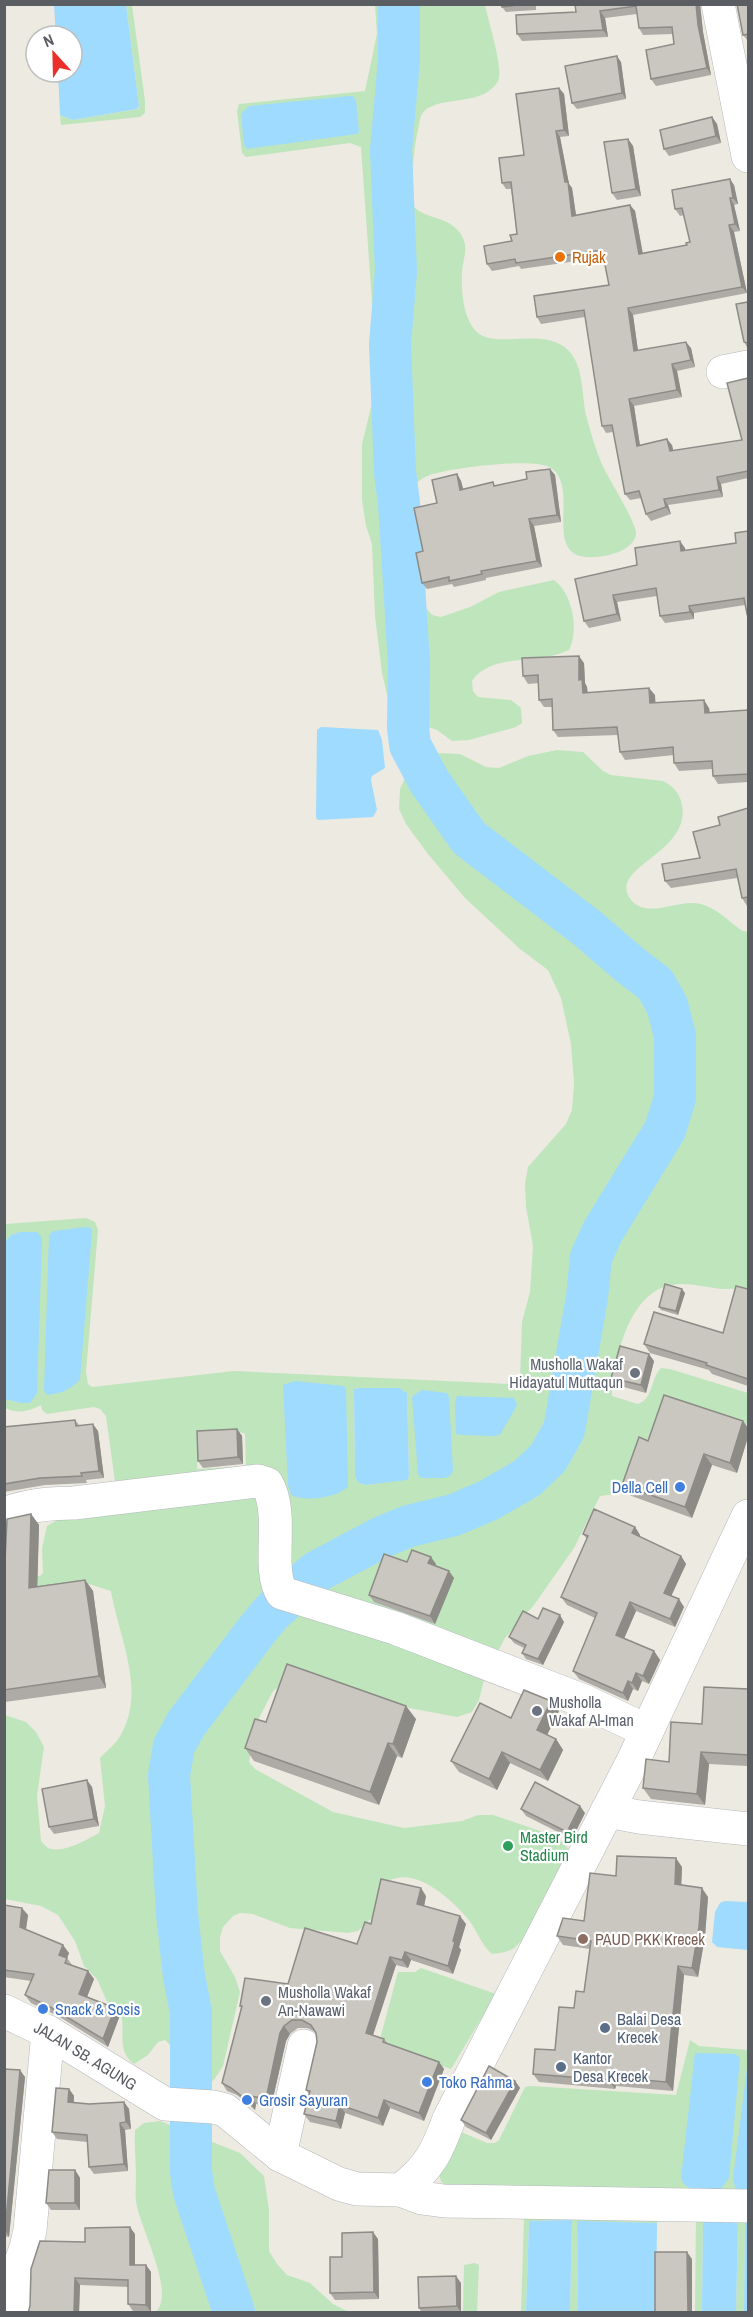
<svg xmlns="http://www.w3.org/2000/svg" width="753" height="2317" font-family="'Archivo Narrow',sans-serif">
<style>
.green{fill:#bfe5bd;fill-rule:evenodd}
.water{fill:#9fdaff}
.lines{fill:none;stroke-linecap:round;stroke-linejoin:round}
.river{stroke:#9fdaff;stroke-width:42}
.minor-casing{stroke:#b4b8bc;stroke-width:34}
.minor{stroke:#fff;stroke-width:33}
.wall{fill:#aeaaa5}
.shaded-wall{fill:#8d8b86}
.building{fill:#cac6c0;stroke:#8d8b86;stroke-width:1.5}
.food-dot{fill:#e8710a;stroke:#fff;stroke-width:2}
.worship-dot{fill:#6b7280;stroke:#fff;stroke-width:2}
.shop-dot{fill:#3f7fe0;stroke:#fff;stroke-width:2}
.leisure-dot{fill:#2e9e5b;stroke:#fff;stroke-width:2}
.education-dot{fill:#8d6e63;stroke:#fff;stroke-width:2}
.service-dot{fill:#5c6f8a;stroke:#fff;stroke-width:2}
.labels{text-anchor:middle;stroke-width:4.5;stroke-linejoin:round;paint-order:stroke}
.food-label{font-size:16px;fill:#c56008;stroke:#fff;text-anchor:start}
.worship-label{font-size:16px;fill:#5b616d;stroke:#fff;text-anchor:start}
.shop-label{font-size:16px;fill:#366cbe;stroke:#fff;text-anchor:start}
.leisure-label{font-size:16px;fill:#27864d;stroke:#fff;text-anchor:start}
.education-label{font-size:16px;fill:#785e54;stroke:#fff;text-anchor:start}
.service-label{font-size:16px;fill:#4e5e75;stroke:#fff;text-anchor:start}
.street-label{font-size:16px;fill:#5a5e62;stroke:#fff}
</style>
<rect width="100%" height="100%" fill="#edeae1"/>
<g class="green">
<polygon points="126,5 132,5 145,101 145,113 140,117 61,125 60,115 73,120 138,109 139,106"/>
<path d="M375 5H485C488 19 504 70 498 81 483 109 432 93 421 116 419 121 419 128 417 134 412 158 412 182 414 207 428 220 448 216 460 233 470 247 463 257 462 272 461 290 463 319 477 332 496 350 544 326 568 350 585 367 581 397 587 419 591 433 595 448 601 462 607 477 638 524 636 535 632 551 609 556 595 557 538 561 582 489 551 468 534 457 451 468 430 475 425 476 415 483 412 488 406 497 410 513 410 524 411 552 420 580 426 608L432 615 441 617 470 607 499 592 554 580C573 594 579 630 569 650 563 652 557 655 551 656 524 662 488 657 472 681L473 691 478 697 511 700 521 708 522 723 516 727 469 740 452 741 437 730 395 716 391 712 382 673 375 616 372 544 366 526 362 500V444L373 399 375 344 361 147 350 143 246 157 242 153 237 111 239 104 365 91 377 34Z"/>
<path d="M557 750 583 752 603 771 611 775 663 781C673 786 680 793 682 805 691 854 606 867 631 900 646 918 674 902 693 903 714 904 726 920 743 931L748 932V1289C739 1288 730 1289 721 1289 704 1287 688 1282 671 1285 628 1293 614 1360 612 1396L638 1404C654 1398 650 1379 661 1368L670 1369 748 1393V1425L672 1403 655 1443 644 1446 623 1488 616 1494 600 1496 574 1548 534 1605 505 1638 485 1676 479 1700 472 1712 457 1717 404 1707 292 1677 273 1691 258 1720 249 1762 255 1769 333 1812 404 1828 462 1821 478 1815H493L540 1831 563 1842 569 1850C557 1874 534 1934 514 1948 507 1953 500 1953 492 1954 481 1945 477 1930 468 1919 451 1899 416 1866 388 1881L373 1917 358 1931 348 1933 290 1928 253 1914 240 1913 233 1916 223 1927 220 1937V1951L235 1977 240 1992 223 2066 214 2080 198 2089 186 2090C175 2076 178 2050 165 2040L158 2042 148 2055 134 2064C109 2046 137 2012 108 2004L97 1979 84 1966 75 1941 58 1915 41 1906 5 1899V1715L26 1722 36 1732 44 1747 37 1796 41 1841C43 1843 45 1846 48 1848 63 1854 86 1840 99 1833L105 1806 100 1758C105 1752 112 1747 117 1741 149 1694 119 1639 111 1591L89 1584 62 1586 5 1601V1530L8 1532 12 1576H40L43 1573 42 1548 47 1526 59 1519 119 1511 106 1416 100 1409 94 1407 47 1414 42 1410 41 1405C28 1412 18 1414 5 1408V1399L21 1403 37 1232C24 1232 13 1231 5 1241V1224L86 1218 95 1222 98 1230 86 1372 88 1384 92 1387 234 1371 512 1384 520 1381 522 1322 530 1292 533 1246 526 1207 525 1184 528 1167 566 1124 572 1110 574 1083 571 1044 561 998 548 970 520 949 465 898 428 854 406 824 399 809 400 789 408 771 421 760 438 753 460 754 486 767 499 768 528 756ZM360 1388H399L407 1393 409 1476 407 1479 366 1485 359 1483 355 1477 354 1389ZM240 1432 245 1434 246 1466 197 1469 198 1436 202 1434Z"/>
<polygon points="421,1968 496,1994 451,2069 406,2053 380,2039 398,1972 415,1972"/>
<polygon points="690,2040 699,2046 748,2050 740,2192 745,2222 744,2312 736,2312 738,2223 703,2222 702,2312 695,2312 696,2210 662,2211 657,2223 577,2222 578,2312 570,2312 572,2220 529,2221 526,2312 521,2312 524,2217 480,2218 481,2203 445,2186 441,2181 438,2171 461,2132 487,2143 495,2143 499,2140 525,2087 530,2086 676,2095"/>
<path d="M160 2121 240 2153 264 2176 269 2210V2251L277 2264 287 2275 310 2283 333 2304 349 2312H156C176 2291 139 2227 136 2201 135 2193 136 2185 136 2177 136 2161 134 2146 135 2130L144 2123Z"/>
<polygon points="475,2263 479,2265 477,2312 463,2312 464,2265"/>
</g>
<g class="water">
<polygon points="54,5 126,5 139,106 137,109 73,120 60,115 58,72 72,72 72,36 56,36"/>
<polygon points="349,96 353,96 356,101 359,131 357,134 247,149 244,145 241,114 249,106"/>
<polygon points="321,727 378,730 382,740 385,768 372,776 371,780 377,810 373,817 318,820 316,818 317,730"/>
<path d="M85 1227 91 1228 92 1231 80 1379C73 1389 59 1394 47 1395L44 1390 49 1235 54 1231Z"/>
<polygon points="20,1232 37,1232 42,1238 37,1393 30,1403 21,1403 4,1399 5,1241 11,1235"/>
<path d="M295 1381 344 1386 346 1389 348 1486C339 1498 304 1502 291 1495L288 1485 283 1385Z"/>
<polygon points="360,1388 399,1388 407,1393 409,1476 407,1480 366,1485 359,1483 355,1477 354,1389"/>
<polygon points="421,1390 447,1393 449,1397 453,1470 451,1475 445,1478 421,1478 418,1474 412,1397"/>
<polygon points="457,1396 514,1398 517,1405 500,1435 494,1436 460,1435 456,1434 455,1403"/>
<polygon points="725,1901 748,1902 748,1950 717,1947 712,1942 715,1912 720,1903"/>
<path d="M695 2053 735 2054 740 2058 729 2178 719 2191C704 2190 687 2194 681 2178Z"/>
<polygon points="748,2060 748,2192 740,2192 735,2187 733,2179"/>
<polygon points="572,2220 570,2312 526,2312 529,2221"/>
<polygon points="577,2221 657,2223 656,2312 578,2312"/>
<polygon points="703,2222 738,2222 736,2312 702,2312"/>
<polygon points="745,2222 748,2222 748,2312 744,2312"/>
</g>
<g class="lines">
<polyline class="river" points="234,2312 194,2192 191,2172 191,2012 184,1976 177,1914 169,1775 174,1746 186,1724 257,1630 271,1613 316,1572 382,1537 409,1526 454,1515 489,1500 527,1478 548,1458 564,1430 587,1297 591,1257 603,1231 665,1130 675,1098 675,1036 667,1005 655,984 630,965 587,928 469,838 429,781 410,745 408,727 409,664 399,503 395,472 390,344 396,271 391,150 399,60 399,4"/>
<defs>
<g id="minor">
<polyline points="718,4 748,156"/>
<polyline points="723,372 748,367"/>
<path d="M4 1514C27 1505 50 1503 74 1503L258 1481 267 1484C285 1515 266 1568 282 1593L395 1628 584 1701 647 1731"/>
<polyline points="607,1811 639,1817 748,1829"/>
<path id="s1" d="M4 2011 48 2032 165 2104 213 2107 225 2110 280 2155 339 2184 357 2189 401 2190C430 2167 437 2152 449 2119L633 1761 748 1516"/>
<polyline points="280,2155 304,2046"/>
<polyline points="401,2190 422,2198 444,2201 748,2206"/>
<polyline points="16,2312 17,2273 26,2248 30,2230 48,2032"/>
</g>
</defs>
<use href="#minor" class="minor-casing"/>
<use href="#minor" class="minor"/>
</g>
<g class="wall">
<polygon points="501,4 536,4 536,10 506,12 502,7"/>
<polygon points="575,4 700,4 703,32 711,75 656,86 651,79 674,44 673,34 643,35 639,28 637,14 605,18 608,37 522,41 517,34 576,12"/>
<polygon points="748,4 748,41 743,35"/>
<polygon points="621,62 626,99 577,109 572,103"/>
<polygon points="559,88 564,94 569,136 560,137 569,184 572,188 576,215 630,205 635,211 643,254 687,245 690,242 684,215 680,216 675,209 734,185 738,204 734,205 740,231 734,232 747,293 633,315 638,351 691,348 695,367 677,371 682,397 634,406 640,445 672,445 673,451 742,440 748,378 748,478 721,484 723,497 668,505 671,514 651,521 646,514 641,498 630,500 625,494 613,432 606,433 602,426 585,317 541,324 537,317 609,285 604,257 521,269 519,266 492,271 487,264 512,241 517,234 511,189 506,189 502,183 524,155"/>
<polygon points="712,117 717,124 721,143 669,156 664,149"/>
<polygon points="628,139 633,146 641,196 617,200 612,193"/>
<polygon points="748,302 748,349 744,342"/>
<polygon points="550,469 555,475 561,522 534,526 542,567 486,578 486,580 454,587 452,584 427,589 422,583 423,551 437,503 457,474 461,481 463,489 495,486 527,479"/>
<polygon points="748,531 748,616 747,614 745,605 694,613 694,619 665,623 660,616 657,596 617,602 621,621 589,628 584,621 637,565 685,548 685,551 736,543"/>
<polygon points="584,663 585,683 587,687 588,693 655,695 655,703 709,708 710,712 748,710 748,782 718,784 713,776 712,769 679,771 674,763 674,755 625,760 620,752 618,735 558,737 553,730 552,707 544,707 539,700 539,683 528,684 523,676"/>
<polygon points="748,808 748,906 747,906 742,898 737,878 671,888 665,881 700,858 720,825"/>
<polygon points="748,1289 748,1386 712,1374 709,1370 650,1353 644,1344 723,1333"/>
<polygon points="685,1293 678,1315 661,1310 659,1307"/>
<polygon points="654,1361 646,1393 616,1385 611,1378"/>
<polygon points="75,1420 80,1426 98,1431 104,1478 86,1480 87,1483 45,1485 4,1492 4,1427"/>
<polygon points="743,1421 748,1428 748,1437 737,1473 712,1465 692,1518 629,1495 622,1485 648,1441"/>
<polygon points="237,1429 242,1436 243,1464 203,1468 198,1461"/>
<polygon points="31,1514 39,1525 37,1586 85,1580 93,1591 106,1688 5,1702 4,1705 4,1582"/>
<polygon points="635,1527 640,1535 640,1537 681,1556 686,1564 671,1596 684,1607 675,1627 636,1611 624,1639 654,1651 660,1660 649,1684 642,1681 638,1691 633,1689 628,1701 579,1679 573,1671 595,1618 567,1605 561,1597 587,1539 583,1534"/>
<polygon points="407,1562 436,1564 435,1565 454,1578 435,1624 374,1602 369,1595"/>
<polygon points="564,1622 543,1665 526,1659 522,1653 524,1648 514,1643 509,1637"/>
<polygon points="748,1689 748,1766 709,1764 705,1805 651,1799 643,1788 669,1762 702,1724"/>
<polygon points="551,1701 559,1711 547,1735 556,1739 563,1750 548,1781 510,1763 497,1790 459,1772 451,1761 511,1718"/>
<polygon points="416,1719 402,1758 397,1756 379,1805 254,1761 245,1748 266,1722"/>
<polygon points="92,1787 99,1826 54,1834 49,1827"/>
<polygon points="521,1809 585,1813 572,1839 526,1816"/>
<polygon points="682,1867 681,1885 708,1897 705,1936 698,1977 684,1975 673,2091 616,2086 615,2089 539,2082 533,2074 555,2050 574,2008 584,1992 590,1949 563,1945 557,1936 584,1921 616,1876"/>
<polygon points="426,1896 424,1906 466,1924 459,1947 461,1950 453,1974 411,1960 408,1968 396,1965 373,2035 384,2039 388,2044 439,2062 444,2069 424,2121 390,2108 383,2126 345,2113 341,2129 310,2122 304,2114 309,2094 306,2090 317,2042 316,2032 307,2028 298,2028 290,2034 286,2041 271,2107 256,2104 255,2110 237,2095 227,2091 222,2083 241,2008 240,2006 288,1984 357,1944 371,1924"/>
<polygon points="4,1905 28,1915 26,1930 69,1953 67,1958 72,1965 88,1971 94,1979 87,1997 115,2008 120,2015 108,2047 58,2016 31,2003 25,1995 31,1981 4,1977"/>
<polygon points="4,2069 25,2077 9,2237 4,2236"/>
<polygon points="515,2081 520,2088 491,2140 466,2127 461,2120"/>
<polygon points="69,2089 74,2096 74,2103 89,2104 124,2102 129,2109 131,2129 125,2130 128,2171 94,2174 89,2167 87,2142 57,2139 52,2132"/>
<polygon points="75,2170 80,2178 80,2210 51,2210 46,2203"/>
<polygon points="135,2234 135,2265 146,2265 151,2272 151,2312 133,2311 128,2304 128,2287 80,2285 79,2313 28,2313 85,2242"/>
<polygon points="378,2239 379,2299 335,2300 330,2293 342,2257"/>
<polygon points="461,2283 461,2313 422,2313 419,2308"/>
</g>
<g class="shaded-wall">
<polygon points="696,4 700,4 703,32 711,75 707,68 698,25"/>
<polygon points="600,11 605,18 608,37 603,30"/>
<polygon points="617,56 621,62 626,99 622,93"/>
<polygon points="559,88 564,94 569,136 564,130"/>
<polygon points="712,117 717,124 721,143 716,136"/>
<polygon points="556,131 560,137 569,184 572,188 577,222 572,216"/>
<polygon points="628,139 633,146 641,196 636,189"/>
<polygon points="730,179 734,185 738,204 733,198"/>
<polygon points="730,198 734,205 740,231 735,224"/>
<polygon points="630,205 635,211 644,261 639,254"/>
<polygon points="729,225 734,232 747,293 742,287"/>
<polygon points="628,308 633,315 639,358 634,351"/>
<polygon points="686,342 691,348 695,367 691,360"/>
<polygon points="672,364 677,371 682,397 677,390"/>
<polygon points="629,399 634,406 641,453 637,446"/>
<polygon points="667,439 672,445 675,458 670,451"/>
<polygon points="550,469 555,475 561,522 557,515"/>
<polygon points="457,474 461,481 465,496 460,490"/>
<polygon points="717,477 721,484 723,497 719,490"/>
<polygon points="664,499 668,505 671,514 666,507"/>
<polygon points="529,519 534,526 542,567 537,561"/>
<polygon points="680,541 685,548 686,558 681,551"/>
<polygon points="613,595 617,602 621,621 617,614"/>
<polygon points="689,606 694,613 694,619 690,612"/>
<polygon points="579,656 584,663 585,683 587,687 588,701 583,693 579,680"/>
<polygon points="649,688 655,695 656,711 650,703"/>
<polygon points="704,700 709,708 710,720 705,713"/>
<polygon points="682,1289 685,1293 678,1315 676,1311"/>
<polygon points="649,1354 654,1361 646,1393 641,1385"/>
<polygon points="743,1421 748,1428 748,1437 737,1473 730,1463"/>
<polygon points="93,1424 98,1431 104,1478 99,1471"/>
<polygon points="237,1429 242,1436 243,1464 238,1457"/>
<polygon points="704,1454 712,1465 692,1518 685,1507"/>
<polygon points="31,1514 39,1525 37,1599 29,1588"/>
<polygon points="635,1527 640,1535 637,1542 632,1533"/>
<polygon points="681,1556 686,1564 669,1601 664,1593"/>
<polygon points="431,1557 436,1564 433,1570 428,1563"/>
<polygon points="449,1571 454,1578 435,1624 430,1616"/>
<polygon points="85,1580 93,1591 106,1688 99,1676"/>
<polygon points="679,1599 684,1607 675,1627 670,1619"/>
<polygon points="630,1602 636,1611 622,1643 616,1635"/>
<polygon points="560,1615 564,1622 543,1665 538,1659"/>
<polygon points="654,1651 660,1660 649,1684 643,1676"/>
<polygon points="636,1673 642,1681 638,1691 632,1683"/>
<polygon points="628,1681 633,1689 628,1701 623,1693"/>
<polygon points="551,1701 559,1711 544,1741 537,1730"/>
<polygon points="406,1706 416,1719 402,1758 393,1744"/>
<polygon points="556,1739 563,1750 548,1781 540,1770"/>
<polygon points="388,1743 397,1756 379,1805 370,1792"/>
<polygon points="502,1752 510,1763 497,1790 489,1779"/>
<polygon points="701,1752 709,1764 705,1805 697,1794"/>
<polygon points="87,1780 92,1787 99,1826 94,1819"/>
<polygon points="580,1806 585,1813 572,1839 567,1832"/>
<polygon points="676,1858 682,1867 681,1892 675,1884"/>
<polygon points="421,1888 426,1896 423,1912 417,1904"/>
<polygon points="702,1888 708,1897 705,1936 698,1977 692,1968"/>
<polygon points="22,1908 28,1915 25,1935 20,1927"/>
<polygon points="460,1916 466,1924 459,1947 461,1950 453,1974 448,1966 453,1941"/>
<polygon points="63,1945 69,1953 65,1963 59,1955"/>
<polygon points="405,1952 411,1960 408,1968 402,1960"/>
<polygon points="390,1957 396,1965 371,2041 366,2033"/>
<polygon points="678,1966 684,1975 673,2091 666,2082"/>
<polygon points="88,1971 94,1979 85,2002 79,1994"/>
<polygon points="115,2008 120,2015 108,2047 103,2039"/>
<polygon points="284,2026 290,2034 286,2041 271,2107 266,2099 280,2033"/>
<polygon points="439,2062 444,2069 424,2121 419,2113"/>
<polygon points="20,2070 25,2077 9,2237 5,2230"/>
<polygon points="609,2077 616,2086 615,2089 609,2080"/>
<polygon points="515,2081 520,2088 491,2140 486,2133"/>
<polygon points="69,2089 74,2096 73,2109 68,2102"/>
<polygon points="251,2096 256,2104 255,2110 249,2102"/>
<polygon points="384,2100 390,2108 383,2126 378,2118"/>
<polygon points="124,2102 129,2109 131,2129 126,2122"/>
<polygon points="340,2105 345,2113 341,2129 336,2121"/>
<polygon points="120,2123 125,2130 128,2171 124,2164"/>
<polygon points="75,2170 80,2178 80,2210 75,2203"/>
<polygon points="130,2227 135,2234 135,2272 130,2265"/>
<polygon points="373,2232 378,2239 379,2299 374,2292"/>
<polygon points="687,2252 692,2259 692,2313 688,2313"/>
<polygon points="146,2265 151,2272 151,2312 146,2305"/>
<polygon points="456,2276 461,2283 461,2313 457,2306"/>
<polygon points="75,2278 80,2285 79,2313 74,2313"/>
</g>
<g class="building">
<polygon points="501,4 524,4 502,7"/>
<polygon points="575,4 696,4 698,25 707,68 651,79 646,50 674,44 672,27 639,28 636,6 600,11 603,30 517,34 516,15 576,12"/>
<polygon points="737,4 748,4 748,34 743,35"/>
<polygon points="617,56 622,93 572,103 565,66"/>
<polygon points="559,88 564,130 556,131 565,182 568,182 572,216 630,205 639,254 687,245 686,243 690,242 682,208 675,209 672,190 730,179 733,198 730,198 735,224 729,225 742,287 628,308 634,351 686,342 691,360 672,364 677,390 629,399 637,446 667,439 670,451 742,440 727,383 748,378 748,471 717,477 719,490 664,499 666,507 646,514 639,491 625,494 612,425 602,426 584,310 537,317 534,296 609,285 602,250 516,263 515,259 487,264 484,246 512,241 510,235 517,234 511,182 502,183 499,158 524,155 516,94"/>
<polygon points="712,117 716,136 664,149 660,130"/>
<polygon points="628,139 636,189 612,193 604,142"/>
<polygon points="748,302 748,343 744,342 736,304"/>
<polygon points="550,469 557,515 529,519 537,561 481,571 482,574 449,581 449,577 422,583 416,553 423,551 414,508 437,503 432,480 457,474 460,490 493,482 494,486 527,479 526,472"/>
<polygon points="748,531 748,613 747,614 744,598 689,606 690,612 660,616 656,588 613,595 617,614 584,621 575,579 637,565 635,548 680,541 681,551 736,543 735,533"/>
<polygon points="579,656 579,680 582,679 583,693 649,688 650,703 704,700 705,713 748,710 748,774 713,776 712,761 674,763 673,747 620,752 617,727 553,730 552,699 539,700 538,675 523,676 522,658"/>
<polygon points="748,808 748,897 742,898 736,869 665,881 662,864 700,858 693,832 720,825 718,817"/>
<polygon points="665,1284 682,1289 676,1311 659,1307"/>
<polygon points="736,1286 748,1289 748,1379 706,1365 707,1363 644,1344 654,1312 723,1333"/>
<polygon points="620,1346 649,1354 641,1385 611,1378"/>
<polygon points="664,1395 743,1421 730,1463 704,1454 685,1507 622,1485 639,1437 648,1441"/>
<polygon points="75,1420 76,1426 93,1424 99,1471 81,1473 82,1476 40,1478 4,1484 4,1427"/>
<polygon points="237,1429 238,1457 198,1461 197,1431"/>
<polygon points="594,1509 635,1527 632,1533 681,1556 664,1593 679,1599 670,1619 630,1602 616,1635 654,1651 643,1676 636,1673 632,1683 628,1681 623,1693 573,1671 597,1613 561,1597 588,1536 583,1534"/>
<polygon points="31,1514 29,1588 85,1580 99,1676 4,1690 4,1582 7,1519"/>
<polygon points="412,1550 431,1557 428,1563 449,1571 430,1616 369,1595 384,1554 407,1562"/>
<polygon points="543,1608 560,1615 538,1659 522,1653 526,1645 509,1637 523,1611 538,1619"/>
<polygon points="287,1664 406,1706 393,1744 388,1743 370,1792 245,1748 255,1719 266,1722"/>
<polygon points="704,1687 748,1689 748,1755 701,1752 697,1794 643,1788 646,1759 669,1762 671,1722 702,1724"/>
<polygon points="524,1690 551,1701 537,1730 556,1739 540,1770 502,1752 489,1779 451,1761 480,1703 511,1718"/>
<polygon points="87,1780 94,1819 49,1827 42,1789"/>
<polygon points="535,1782 580,1806 567,1832 521,1809"/>
<polygon points="617,1856 676,1858 675,1884 702,1888 699,1927 692,1968 678,1966 666,2082 609,2077 609,2080 533,2074 535,2049 555,2050 559,2007 574,2008 576,1991 584,1992 591,1941 557,1936 563,1918 584,1921 590,1873 616,1876"/>
<polygon points="381,1879 421,1888 417,1904 460,1916 453,1941 455,1942 448,1966 405,1952 402,1960 390,1957 366,2033 384,2039 383,2042 439,2062 419,2113 384,2100 378,2118 340,2105 336,2121 304,2114 310,2091 306,2090 317,2042 316,2033 311,2025 302,2020 292,2020 284,2026 280,2033 266,2099 251,2096 249,2102 231,2088 222,2083 242,2006 240,2006 245,1978 288,1984 305,1928 357,1944 365,1922 371,1924"/>
<polygon points="4,1905 22,1908 20,1927 63,1945 59,1955 67,1958 65,1963 88,1971 79,1994 115,2008 103,2039 52,2008 25,1995 34,1974 4,1970"/>
<polygon points="489,2066 515,2081 486,2133 461,2120"/>
<polygon points="4,2069 20,2070 5,2230 4,2230"/>
<polygon points="56,2088 69,2089 68,2102 89,2104 124,2102 126,2122 120,2123 124,2164 89,2167 87,2135 52,2132"/>
<polygon points="49,2170 75,2170 75,2203 46,2203"/>
<polygon points="130,2227 130,2265 146,2265 146,2305 128,2304 128,2280 75,2278 74,2313 28,2313 30,2306 31,2269 40,2241 85,2242 85,2228"/>
<polygon points="373,2232 374,2292 330,2293 330,2257 342,2257 342,2233"/>
<polygon points="655,2252 687,2252 688,2313 655,2313"/>
<polygon points="456,2276 457,2306 419,2308 418,2277"/>
</g>
<circle class="food-dot" cx="560" cy="257" r="6"/>
<g class="worship-dot">
<circle cx="635" cy="1373" r="6"/>
<circle cx="537" cy="1711" r="6"/>
<circle cx="266" cy="2001" r="6"/>
</g>
<g class="shop-dot">
<circle cx="680" cy="1487" r="6"/>
<circle cx="43" cy="2009" r="6"/>
<circle cx="427" cy="2082" r="6"/>
<circle cx="247" cy="2100" r="6"/>
</g>
<circle class="leisure-dot" cx="508" cy="1846" r="6"/>
<circle class="education-dot" cx="583" cy="1939" r="6"/>
<g class="service-dot">
<circle cx="605" cy="2028" r="6"/>
<circle cx="561" cy="2067" r="6"/>
</g>
<g class="labels">
<g class="food-label">
<text x="572" y="263">Rujak</text>
</g>
<g class="worship-label">
<text x="623" y="1370" text-anchor="end">Musholla Wakaf<tspan x="623" dy="18">Hidayatul Muttaqun</tspan></text>
<text x="549" y="1708">Musholla<tspan x="549" dy="18">Wakaf Al-Iman</tspan></text>
<text x="278" y="1998">Musholla Wakaf<tspan x="278" dy="18">An-Nawawi</tspan></text>
</g>
<g class="shop-label">
<text x="668" y="1493" text-anchor="end">Della Cell</text>
<text x="55" y="2015">Snack &amp; Sosis</text>
<text x="439" y="2088">Toko Rahma</text>
<text x="259" y="2106">Grosir Sayuran</text>
</g>
<g class="leisure-label">
<text x="520" y="1843">Master Bird<tspan x="520" dy="18">Stadium</tspan></text>
</g>
<g class="education-label">
<text x="595" y="1945">PAUD PKK Krecek</text>
</g>
<g class="service-label">
<text x="617" y="2025">Balai Desa<tspan x="617" dy="18">Krecek</tspan></text>
<text x="573" y="2064">Kantor<tspan x="573" dy="18">Desa Krecek</tspan></text>
</g>
<g class="street-label">
<text dy="6" stroke="none"><textPath href="#s1" startOffset="93">JALAN SB. AGUNG</textPath></text>
</g>
</g>
<rect width="753" height="2317" fill="none" stroke="#5a5e62" stroke-width="12"/>
<g transform="translate(54 54) rotate(338)"><circle r="28" fill="#ffffff" stroke="#bdbfc0" stroke-width="1.5"/>
<path d="M0-4.5L10 22L0 15L-10 22Z" fill="#eb2f2a"/>
<text y="-9" font-size="16" font-weight="bold" text-anchor="middle" fill="#5a5e62">N</text>
</g>
</svg>
